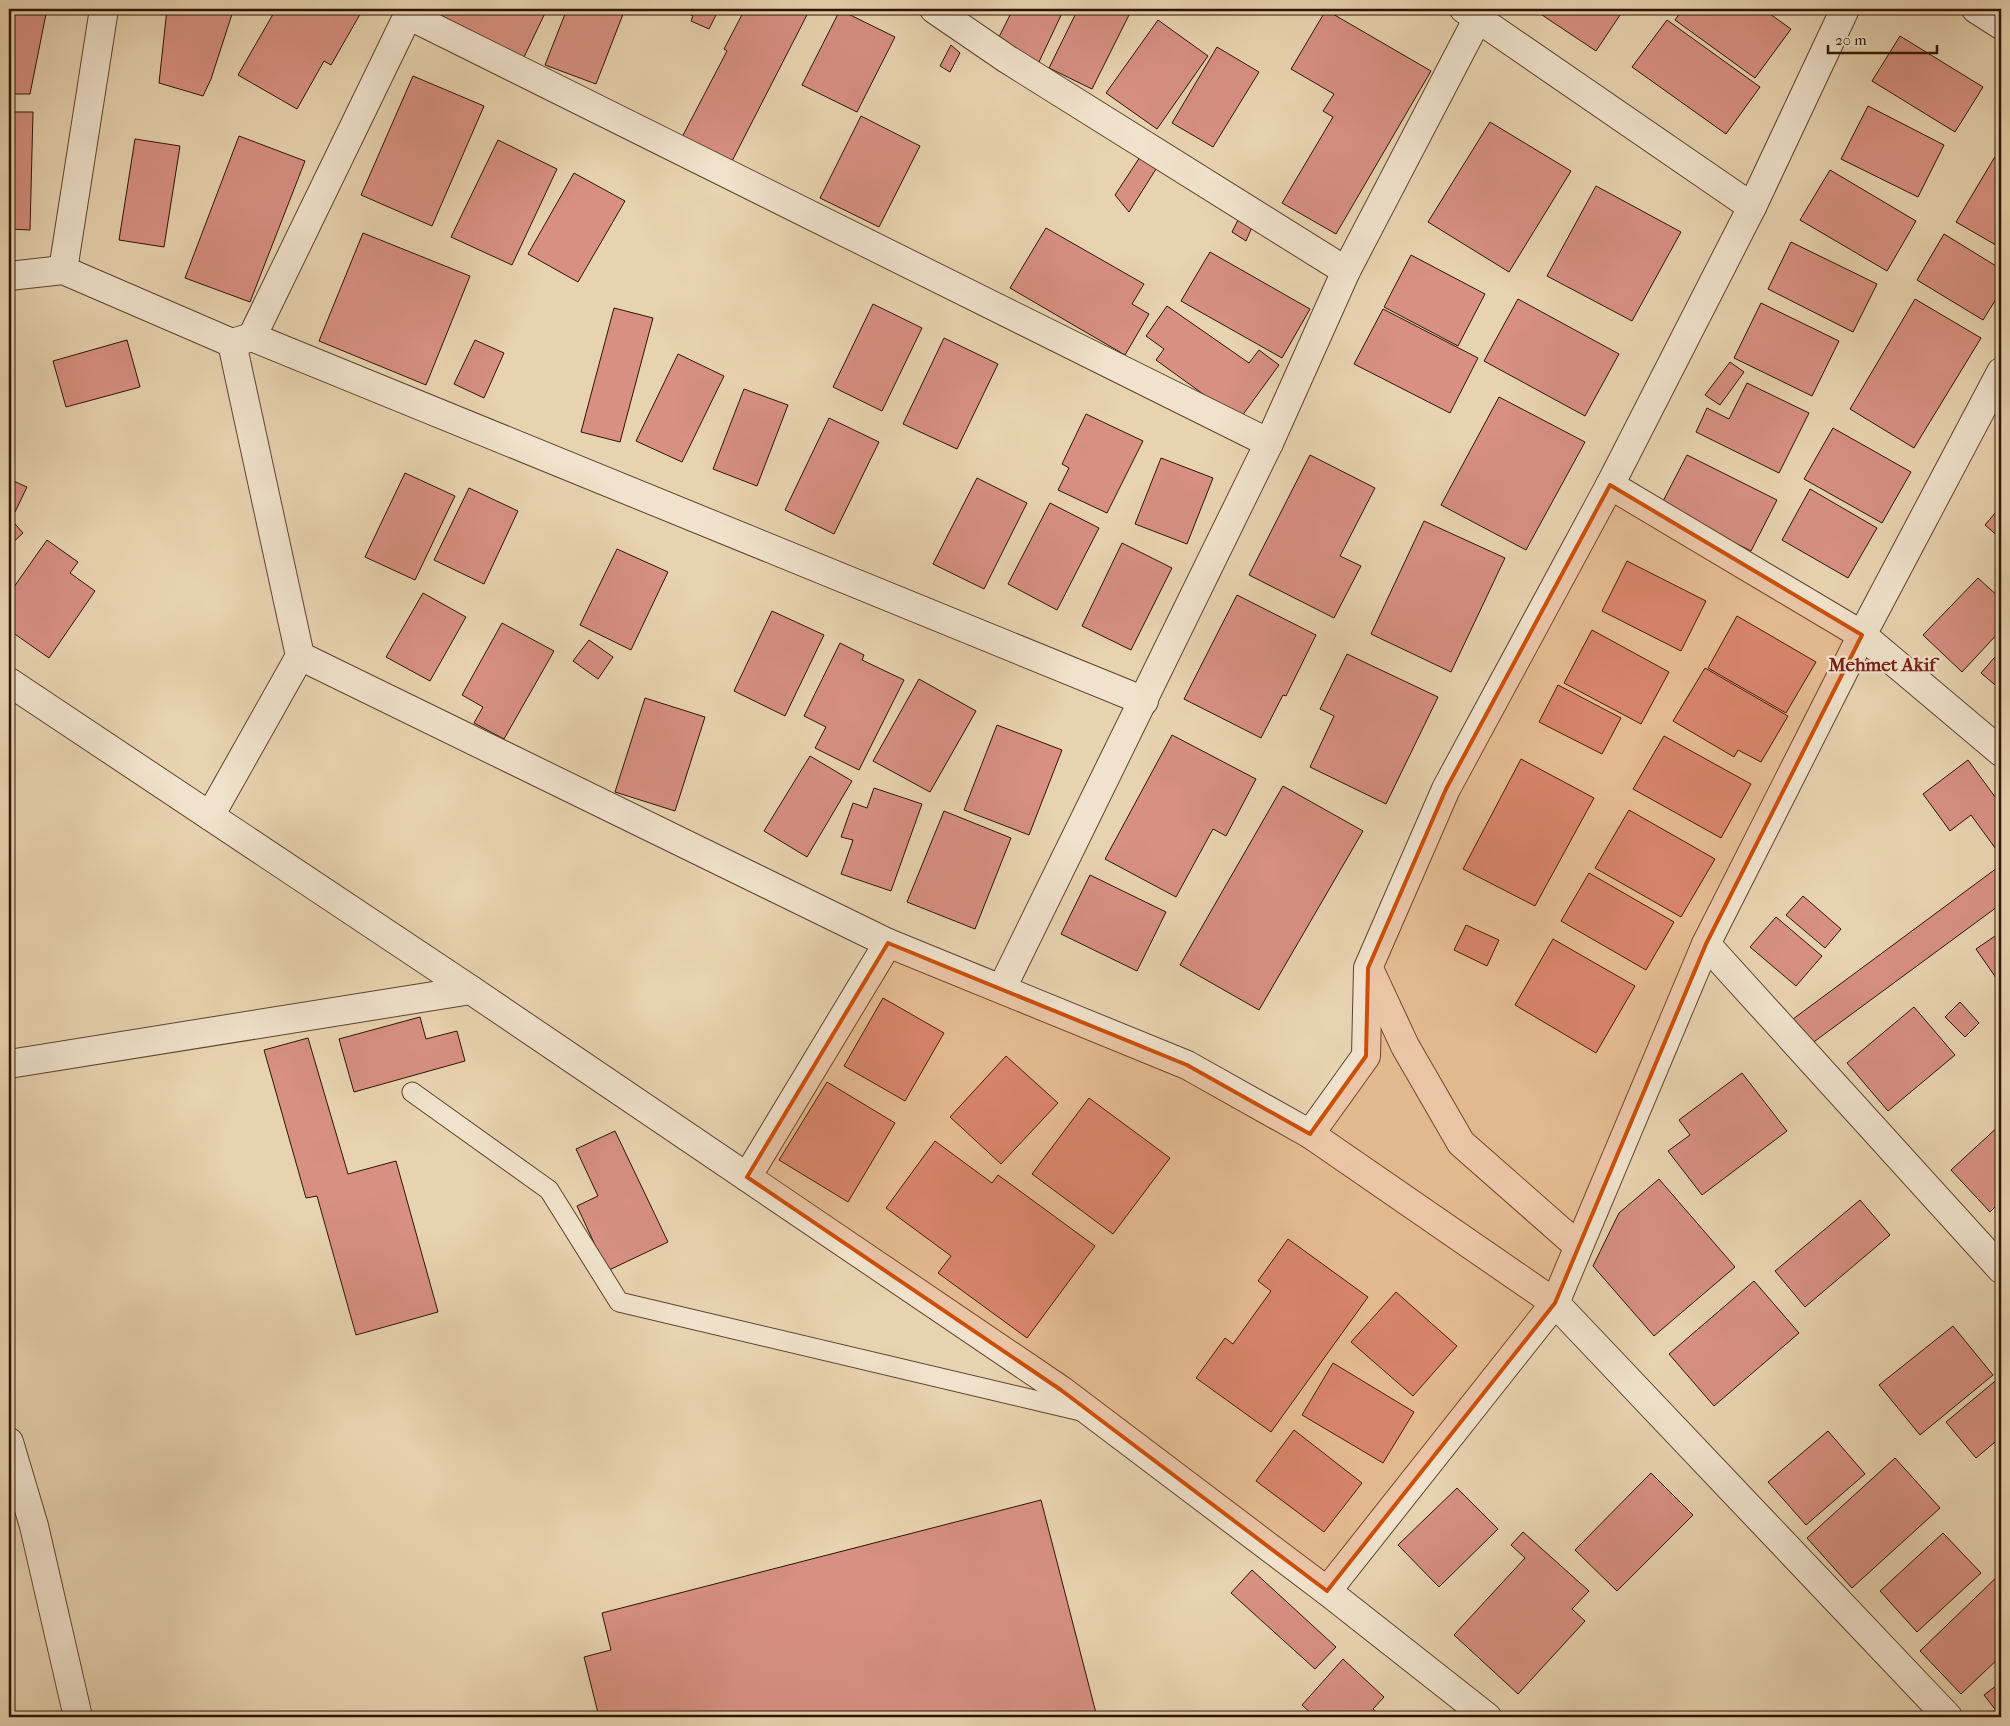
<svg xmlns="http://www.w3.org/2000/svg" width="2010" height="1726" font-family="'IM FELL French Canon',serif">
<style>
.building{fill:#d79082;stroke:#2f1400}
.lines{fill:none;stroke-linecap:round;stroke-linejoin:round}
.service-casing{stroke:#5d442c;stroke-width:21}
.minor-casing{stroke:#5d442c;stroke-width:30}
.service{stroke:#f0e2cc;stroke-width:19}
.minor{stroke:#f0e2cc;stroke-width:28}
.marked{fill:#cc4f0a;fill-opacity:0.2;stroke:#cc4f0a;stroke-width:4;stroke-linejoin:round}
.labels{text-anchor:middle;stroke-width:4.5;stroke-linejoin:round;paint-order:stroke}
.district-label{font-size:19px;font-weight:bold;fill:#7a1f14;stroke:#f0e2cc}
</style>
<rect width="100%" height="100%" fill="#e8d3b0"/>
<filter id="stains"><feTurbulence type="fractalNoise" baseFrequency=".004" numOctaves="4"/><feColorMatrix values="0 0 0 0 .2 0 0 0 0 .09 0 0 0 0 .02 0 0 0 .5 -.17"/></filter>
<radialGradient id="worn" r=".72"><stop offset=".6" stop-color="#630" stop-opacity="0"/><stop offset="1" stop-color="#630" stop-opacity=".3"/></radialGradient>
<g class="building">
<polygon points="9,9 47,9 30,94 9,94"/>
<polygon points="167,9 233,11 211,79 203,96 159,83"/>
<polygon points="276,9 363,9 331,65 324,61 297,109 238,75"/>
<polygon points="442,9 542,9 546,11 524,57 438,17"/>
<polygon points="567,9 625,9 596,84 545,65"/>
<polygon points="678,9 719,9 709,29 691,21 693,16"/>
<polygon points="745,9 810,9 730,165 681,139 727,51 724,49"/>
<polygon points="1013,9 1064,9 1038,64 996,43"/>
<polygon points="1078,9 1132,9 1092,89 1049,68"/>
<polygon points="1533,9 1624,9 1596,51"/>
<polygon points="1683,9 1763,9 1791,29 1755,78 1675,20"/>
<polygon points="840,10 895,37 857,112 802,85"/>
<polygon points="1326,10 1431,71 1336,234 1282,203 1333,117 1323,111 1334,94 1291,69"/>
<polygon points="1158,20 1208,56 1157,129 1106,93"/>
<polygon points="1667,20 1760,87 1726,134 1632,67"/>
<polygon points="1900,36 1983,87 1955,132 1872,81"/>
<polygon points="951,45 960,53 950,72 940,66"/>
<polygon points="1217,47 1259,72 1213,147 1172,123"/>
<polygon points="413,76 484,106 432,226 361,195"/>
<polygon points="1868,106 1944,145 1918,197 1841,159"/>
<polygon points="9,112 33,112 30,230 9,229"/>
<polygon points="861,116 920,146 879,227 820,198"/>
<polygon points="1490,122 1571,171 1509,272 1428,222"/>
<polygon points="239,136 305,161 250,302 185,278"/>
<polygon points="135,139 180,146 164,247 119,240"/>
<polygon points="498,140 557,169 512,265 451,237"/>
<polygon points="1996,155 2001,158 2001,248 1956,222"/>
<polygon points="1140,157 1156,169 1129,212 1115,195"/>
<polygon points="1830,170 1916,221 1887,271 1800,220"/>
<polygon points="574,173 625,201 578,282 528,254"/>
<polygon points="1596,186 1681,232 1632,321 1547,276"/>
<polygon points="1242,212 1256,218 1246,241 1232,232"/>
<polygon points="1046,228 1144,284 1132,304 1149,314 1125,355 1010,288"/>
<polygon points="363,233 470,276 426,385 319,341"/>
<polygon points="1944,234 2001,269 2001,291 1983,320 1917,280"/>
<polygon points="1791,242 1877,284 1853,332 1768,289"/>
<polygon points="1210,252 1310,309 1282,358 1181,301"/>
<polygon points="1411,255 1485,294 1458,346 1384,307"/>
<polygon points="1518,299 1619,354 1585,416 1484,361"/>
<polygon points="1915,299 1981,338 1914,448 1850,409"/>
<polygon points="1761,303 1839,341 1812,396 1734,358"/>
<polygon points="873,304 922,328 882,411 833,387"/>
<polygon points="1167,306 1249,363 1259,350 1279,365 1239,420 1156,360 1164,349 1146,336"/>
<polygon points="614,308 653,318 620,442 581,432"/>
<polygon points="1383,309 1478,358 1450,413 1354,364"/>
<polygon points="944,338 998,364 957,449 903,424"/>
<polygon points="127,340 140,387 66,407 53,361"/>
<polygon points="475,340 504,353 484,398 454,384"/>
<polygon points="9,345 11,345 9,418"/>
<polygon points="678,354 724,376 682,462 636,441"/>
<polygon points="1730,362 1744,372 1720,405 1705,395"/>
<polygon points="1747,383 1809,413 1779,473 1696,432 1707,408 1729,419"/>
<polygon points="744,389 788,405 757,486 713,469"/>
<polygon points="1499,397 1585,442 1526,550 1441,505"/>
<polygon points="1086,414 1143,441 1107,513 1058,490 1069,468 1062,464"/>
<polygon points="829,418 879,442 834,534 785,510"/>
<polygon points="1833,428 1911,472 1882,523 1804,479"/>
<polygon points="1310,455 1375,488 1340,556 1361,566 1334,618 1249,575"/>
<polygon points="1687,455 1777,500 1751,551 1661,505"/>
<polygon points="1161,458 1213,478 1187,544 1135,524"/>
<polygon points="405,473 455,496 415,580 365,557"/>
<polygon points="977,478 1027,503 984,589 933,564"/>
<polygon points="9,479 27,487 15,512 9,507"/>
<polygon points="469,488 518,511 484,584 434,560"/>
<polygon points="1810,489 1877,528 1848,578 1782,540"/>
<polygon points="1050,503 1099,528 1057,610 1008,584"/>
<polygon points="2001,506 2001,539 1985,525"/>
<polygon points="9,517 23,533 9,546"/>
<polygon points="1424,521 1505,558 1451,672 1371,634"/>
<polygon points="47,540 78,562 70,573 95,591 49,658 9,630 9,594"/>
<polygon points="1122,543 1172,568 1131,650 1082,626"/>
<polygon points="617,549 668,572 631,650 580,625"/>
<polygon points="1627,561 1706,601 1681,651 1602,611"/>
<polygon points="1978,578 2001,599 2001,630 1962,672 1923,635"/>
<polygon points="423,593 466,617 430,681 386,657"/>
<polygon points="1237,595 1316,635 1286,696 1283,695 1261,738 1184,699"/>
<polygon points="772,611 824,635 785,716 734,691"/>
<polygon points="1737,616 1816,662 1786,713 1708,668"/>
<polygon points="502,623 554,651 504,739 474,723 483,707 462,695"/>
<polygon points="1592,630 1669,672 1641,724 1564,683"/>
<polygon points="589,640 613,657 598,679 573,661"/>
<polygon points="840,643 864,655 862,660 904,680 859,770 815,748 826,727 804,716"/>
<polygon points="2001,650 2001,690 1981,673"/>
<polygon points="1347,654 1438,697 1386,804 1310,767 1334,716 1320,709"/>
<polygon points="1705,668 1788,716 1761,762 1738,750 1734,757 1673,721"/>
<polygon points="919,679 976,711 930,792 873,761"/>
<polygon points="1558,685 1621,718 1602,754 1539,722"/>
<polygon points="645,698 705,717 675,811 615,792"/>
<polygon points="997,725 1062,750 1029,835 964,810"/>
<polygon points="1172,735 1256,779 1226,836 1213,829 1176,897 1105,859"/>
<polygon points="1664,736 1751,784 1721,838 1633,789"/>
<polygon points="810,756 852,781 807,857 764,831"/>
<polygon points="1521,759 1594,798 1535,906 1463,869"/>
<polygon points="1968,760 2001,805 2001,856 1971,815 1950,831 1923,794"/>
<polygon points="1283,786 1363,831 1259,1010 1180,965"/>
<polygon points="874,788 922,804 891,891 841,874 853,840 841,837 853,803 867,808"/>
<polygon points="1629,810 1715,859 1681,917 1595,868"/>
<polygon points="944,811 1011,838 975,929 907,902"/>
<polygon points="2001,865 2001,904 1811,1044 1793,1019"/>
<polygon points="1589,873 1674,922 1646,970 1561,921"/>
<polygon points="1090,875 1166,912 1137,971 1061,934"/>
<polygon points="1803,896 1841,929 1825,948 1786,915"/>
<polygon points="1776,917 1822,956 1796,986 1750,947"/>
<polygon points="1466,925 1499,940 1487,966 1454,950"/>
<polygon points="2001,932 2001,985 1976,949"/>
<polygon points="1553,939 1635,986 1596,1053 1515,1005"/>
<polygon points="883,998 944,1033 905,1101 844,1066"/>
<polygon points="1960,1002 1979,1023 1965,1037 1945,1017"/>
<polygon points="1914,1007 1955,1055 1888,1111 1847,1063"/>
<polygon points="420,1017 426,1039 457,1031 465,1061 354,1092 339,1039"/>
<polygon points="308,1038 348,1174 396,1161 438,1312 356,1335 317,1196 306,1198 264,1050"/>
<polygon points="1006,1056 1058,1103 1001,1164 950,1117"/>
<polygon points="1742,1073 1787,1131 1702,1195 1668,1151 1690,1135 1679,1120"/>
<polygon points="827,1082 895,1123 848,1202 779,1160"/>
<polygon points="1089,1098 1170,1158 1113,1234 1032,1174"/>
<polygon points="2001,1124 2001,1201 1990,1212 1951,1170"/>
<polygon points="615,1131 668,1242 607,1271 577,1206 598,1196 576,1149"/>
<polygon points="935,1141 992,1183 998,1175 1095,1246 1027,1338 938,1273 951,1256 886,1208"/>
<polygon points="1659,1179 1735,1267 1654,1336 1593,1266 1619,1213"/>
<polygon points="1860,1200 1890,1235 1805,1307 1775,1271"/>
<polygon points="1288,1239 1368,1297 1271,1432 1196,1378 1225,1338 1233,1344 1271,1291 1258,1281"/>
<polygon points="1754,1281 1799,1333 1714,1406 1669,1354"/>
<polygon points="1396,1292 1457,1346 1413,1396 1351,1342"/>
<polygon points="1953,1326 1993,1375 1920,1435 1879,1385"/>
<polygon points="1333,1363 1414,1412 1383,1463 1302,1415"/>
<polygon points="2000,1377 2001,1378 2001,1437 1976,1458 1946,1422"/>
<polygon points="1294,1430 1362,1483 1324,1532 1256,1481"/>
<polygon points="1828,1431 1865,1474 1806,1525 1768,1482"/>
<polygon points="1895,1458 1940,1508 1852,1588 1807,1538"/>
<polygon points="1651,1473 1693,1515 1617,1591 1575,1550"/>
<polygon points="1457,1488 1498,1529 1439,1587 1398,1545"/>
<polygon points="1041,1500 1097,1717 599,1717 584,1657 611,1650 602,1613"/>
<polygon points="1523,1532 1589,1591 1572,1609 1585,1621 1518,1694 1454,1635 1525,1558 1511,1545"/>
<polygon points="1943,1533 1981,1573 1917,1632 1880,1591"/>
<polygon points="1252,1570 1336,1647 1315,1669 1231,1593"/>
<polygon points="2001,1573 2001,1656 1961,1694 1920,1651"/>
<polygon points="1343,1659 1384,1697 1373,1709 1382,1717 1315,1717 1302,1705"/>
<polygon points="2001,1682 2001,1717 1984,1695"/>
</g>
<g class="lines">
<defs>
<polyline id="service" points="412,1092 549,1190 619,1302 1085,1412"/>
<g id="minor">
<polyline points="934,9 1007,59 1346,271"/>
<polyline points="1464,9 1752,207"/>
<polyline points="1976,9 2001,25"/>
<polyline points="408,15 1269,443"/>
<polyline points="63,270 104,9"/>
<polyline points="9,276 63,270 232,343 252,337 1144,701"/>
<polyline points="252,337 411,9"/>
<polyline points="232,343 300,656 888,943 1187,1065 1310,1134 1555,1303 1948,1717"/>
<polyline points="1610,485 1862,635 2001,752"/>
<polyline points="9,682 471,990 1061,1390 1327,1591 1555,1303 1706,944 1862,635 2001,372"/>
<polyline points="210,816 300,656"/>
<polyline points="1706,944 2001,1269"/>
<polyline points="1371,973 1405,1046 1461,1143 1578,1246"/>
<polyline points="1002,988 1269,443 1346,271 1478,18"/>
<polyline points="9,1064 471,990"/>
<polyline points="1310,1134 1366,1056 1368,968 1446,789 1610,485 1752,207 1845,9"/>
<polyline points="747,1177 888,943"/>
<polyline points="9,1442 34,1526 78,1717"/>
<polyline points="1327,1591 1487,1717"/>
</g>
</defs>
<use href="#service" class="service-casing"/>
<use href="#minor" class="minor-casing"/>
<use href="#service" class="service"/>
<use href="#minor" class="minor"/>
</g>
<path class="marked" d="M1610 485 1862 635 1706 944 1555 1303 1327 1591 1061 1390 747 1177 888 943 1187 1065 1310 1134 1366 1056 1368 968 1446 789Z"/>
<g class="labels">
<g class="district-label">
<text x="1882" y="671">Mehmet Akif</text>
</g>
</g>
<rect width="2010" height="1726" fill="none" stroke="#e8d3b0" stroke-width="30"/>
<rect x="10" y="10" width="1990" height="1706" fill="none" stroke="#2f1400" stroke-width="2.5"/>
<rect x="15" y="15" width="1980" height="1696" fill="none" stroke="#2f1400"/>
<path d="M1828 45v8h109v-8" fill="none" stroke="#2f1400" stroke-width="2.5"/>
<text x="1835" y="45" font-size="15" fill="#2f1400" stroke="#f0e2cc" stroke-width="4" paint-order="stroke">20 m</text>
<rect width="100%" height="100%" filter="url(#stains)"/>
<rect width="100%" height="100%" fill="url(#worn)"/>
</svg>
